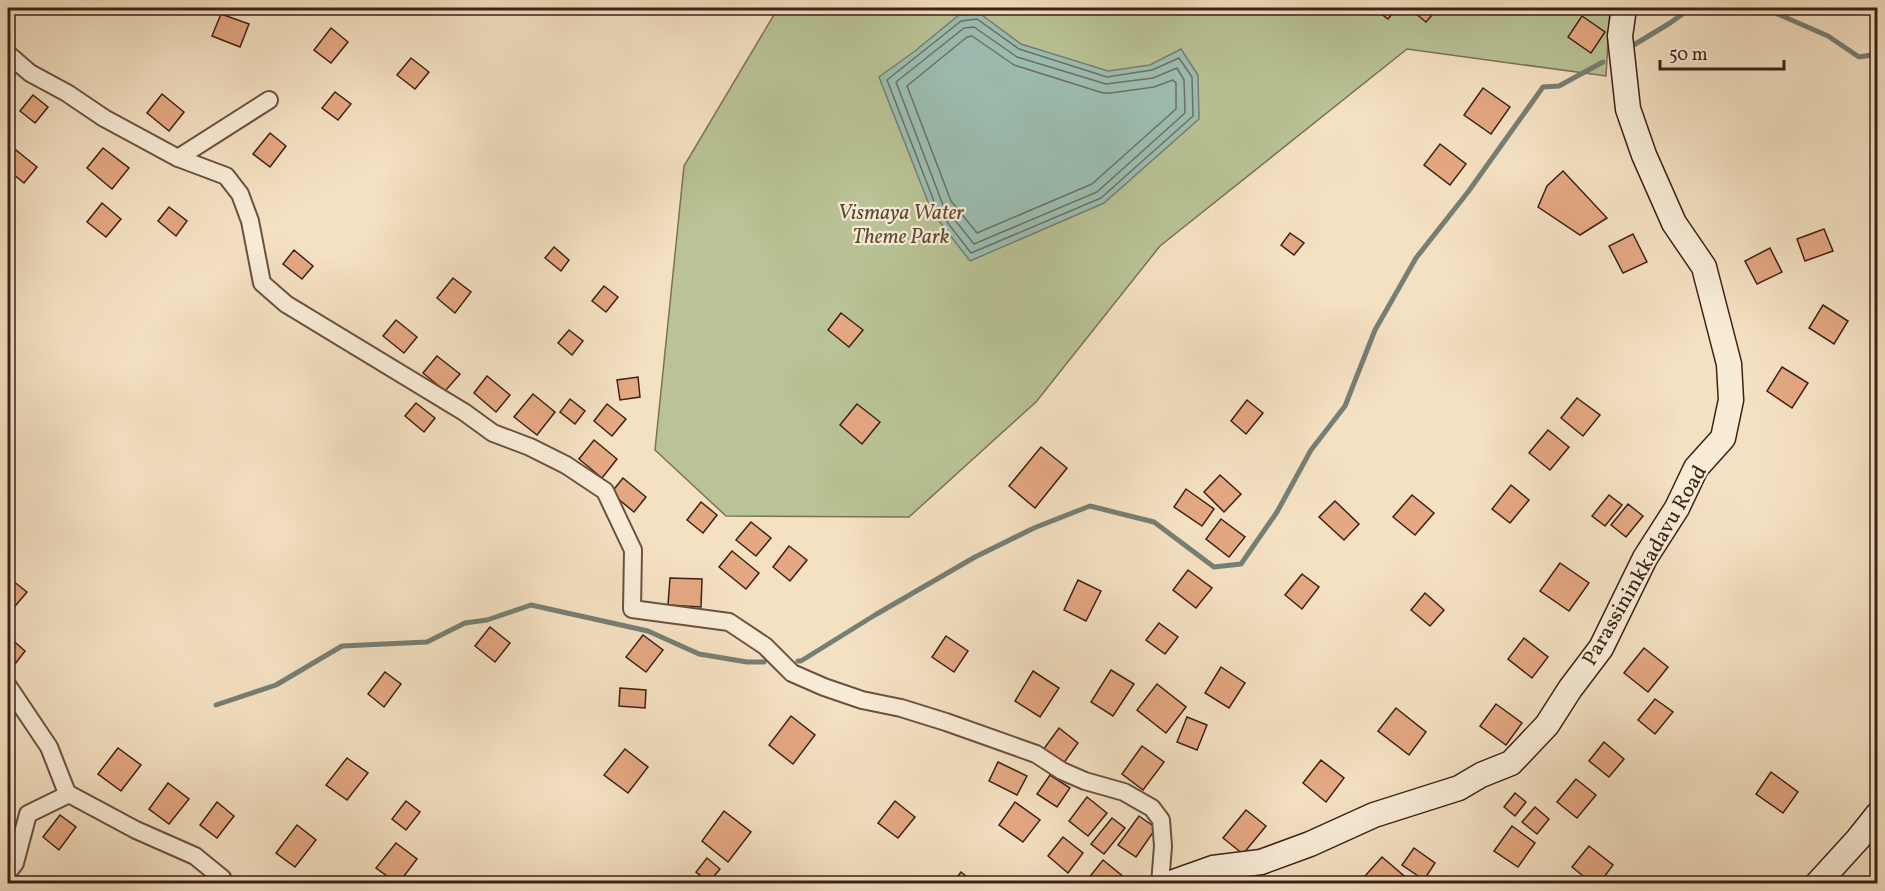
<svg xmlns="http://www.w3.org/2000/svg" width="1885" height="891" font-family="Vollkorn,serif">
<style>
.green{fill:#b9c395;stroke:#7c7256;stroke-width:1.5}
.water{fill:#9cbeb2;stroke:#767f74;stroke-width:1.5}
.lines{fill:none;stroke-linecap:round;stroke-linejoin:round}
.shore{stroke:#6d7064;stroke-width:1.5}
.stream{stroke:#767f74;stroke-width:5}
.building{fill:#e4a882;stroke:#3e2116;stroke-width:1.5}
.street-casing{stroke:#6c5141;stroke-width:20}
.secondary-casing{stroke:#3e2116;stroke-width:27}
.street{stroke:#f8ecd7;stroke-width:16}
.secondary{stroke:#f8ecd7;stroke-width:24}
.labels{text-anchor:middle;stroke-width:4.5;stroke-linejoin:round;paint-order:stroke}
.park-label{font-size:21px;font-style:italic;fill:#5d4a36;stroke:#f8ecd7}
.street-label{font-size:21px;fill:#3e2116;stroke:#f8ecd7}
</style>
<rect width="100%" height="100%" fill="#f4e1c2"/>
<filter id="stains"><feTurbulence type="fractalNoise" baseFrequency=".00333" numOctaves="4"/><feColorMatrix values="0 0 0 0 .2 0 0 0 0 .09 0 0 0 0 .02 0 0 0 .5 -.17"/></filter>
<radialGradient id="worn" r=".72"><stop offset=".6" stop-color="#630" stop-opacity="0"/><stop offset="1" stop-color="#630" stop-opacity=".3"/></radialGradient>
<polygon class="green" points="778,8 1610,8 1606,76 1407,49 1160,246 1036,402 909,517 726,516 655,450 684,166"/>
<polygon class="water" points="979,13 1021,44 1108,71 1150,65 1181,49 1198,75 1199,119 1104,203 970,261 932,212 879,77 915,51 959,15"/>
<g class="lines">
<g class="shore">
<polygon points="977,19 1019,49 1107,77 1152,70 1179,58 1192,77 1193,116 1101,198 971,253 937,209 887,80 961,21"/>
<polygon points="974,27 1017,57 1106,84 1153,78 1177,68 1184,80 1185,113 1097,192 974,244 943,205 896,82 964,28"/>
<polygon points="972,36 1014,65 1103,93 1111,93 1154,87 1173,80 1176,83 1176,109 1092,184 977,233 951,201 907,86 967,37"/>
</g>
<g class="stream">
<polyline points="1764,8 1828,36 1859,57 1878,54"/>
<polyline points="1632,46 1670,23 1691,8"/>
<polyline points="798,661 801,661 875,615 975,557 1034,528 1090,506 1154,522 1214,567 1241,564 1277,512 1311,450 1345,406 1375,330 1416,258 1468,192 1543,87 1559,86 1603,62"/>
<polyline points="216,705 276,685 342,646 427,642 465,623 487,620 531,605 648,631 699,654 747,662 764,662"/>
</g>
</g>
<g class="building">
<polygon points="1373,8 1397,8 1388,19"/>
<polygon points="1411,8 1438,8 1426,22 1410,9"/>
<polygon points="1583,8 1596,8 1591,13"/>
<polygon points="221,14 249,24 240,47 212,36"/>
<polygon points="1582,16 1605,32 1591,53 1568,37"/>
<polygon points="331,28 348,42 331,63 314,50"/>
<polygon points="411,58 429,72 415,89 397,75"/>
<polygon points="1483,88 1510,107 1491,134 1464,115"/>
<polygon points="335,92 351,104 338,120 322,108"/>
<polygon points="162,94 184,112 169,131 147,113"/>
<polygon points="33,95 48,107 35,123 20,111"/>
<polygon points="270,133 286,146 270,167 253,154"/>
<polygon points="1440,144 1466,164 1450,185 1424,165"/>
<polygon points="103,148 129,168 112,189 87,168"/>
<polygon points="16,150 37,167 24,183 8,170 8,160"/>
<polygon points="1563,171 1607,218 1580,235 1538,207 1547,186"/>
<polygon points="102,203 121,219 106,237 87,222"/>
<polygon points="169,207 187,221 176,236 158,221"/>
<polygon points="1824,229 1833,251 1805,261 1797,239"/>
<polygon points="1290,233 1304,243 1294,255 1281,245"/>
<polygon points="1633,234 1647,262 1623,273 1609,246"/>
<polygon points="554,247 569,260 561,271 545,258"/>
<polygon points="1770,248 1782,272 1757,284 1745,261"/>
<polygon points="294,250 313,266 302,279 283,264"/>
<polygon points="453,278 471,292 455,313 437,298"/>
<polygon points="604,286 618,297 606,312 592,301"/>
<polygon points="1823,305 1848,321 1834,344 1809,328"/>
<polygon points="841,313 863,330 849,347 828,330"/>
<polygon points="396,320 417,337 404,353 383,336"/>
<polygon points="569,330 583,341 572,355 558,343"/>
<polygon points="437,356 460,374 445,391 423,373"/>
<polygon points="1782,367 1808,383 1792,408 1767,391"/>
<polygon points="487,376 510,395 496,412 474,393"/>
<polygon points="638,377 640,397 620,400 617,380"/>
<polygon points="533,394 555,412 537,435 514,417"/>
<polygon points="1577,398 1600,415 1583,436 1561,418"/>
<polygon points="570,399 585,411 575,424 560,412"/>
<polygon points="1247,400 1263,413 1246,434 1231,421"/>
<polygon points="416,403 435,418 424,432 405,416"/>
<polygon points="607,404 626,419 612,436 594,421"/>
<polygon points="857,404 880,422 862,444 840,425"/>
<polygon points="1548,430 1569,447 1550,470 1529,453"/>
<polygon points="594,440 617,459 602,478 579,459"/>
<polygon points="1041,447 1067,468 1035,508 1009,486"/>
<polygon points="1220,475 1241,494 1224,512 1204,492"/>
<polygon points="623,478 646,497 634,512 611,493"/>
<polygon points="1511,485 1529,500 1510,523 1492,509"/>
<polygon points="1186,489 1214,509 1202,526 1174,507"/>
<polygon points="1412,495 1434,513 1415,535 1393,517"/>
<polygon points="1609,495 1622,505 1605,526 1592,516"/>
<polygon points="1335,501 1359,524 1344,540 1319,517"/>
<polygon points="701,502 717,515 703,533 687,520"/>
<polygon points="1628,504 1643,516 1626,537 1611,525"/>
<polygon points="1221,519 1245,537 1229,557 1206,539"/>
<polygon points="751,522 771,538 756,556 736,540"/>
<polygon points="789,546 807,560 790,581 773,567"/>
<polygon points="732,551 759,573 746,589 719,567"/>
<polygon points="1560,563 1589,583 1569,611 1540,591"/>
<polygon points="1188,570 1212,588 1196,608 1173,590"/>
<polygon points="1302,574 1319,587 1302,609 1285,595"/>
<polygon points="8,577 27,592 11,611 8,608"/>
<polygon points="670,578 702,579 701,607 668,605"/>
<polygon points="1078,580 1101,591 1086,621 1064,610"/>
<polygon points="1425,593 1444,610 1430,626 1411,610"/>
<polygon points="1159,623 1178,637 1165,654 1146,640"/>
<polygon points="490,627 510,643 495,662 475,646"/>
<polygon points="643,635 663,650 646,672 626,657"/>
<polygon points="8,636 25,651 8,673"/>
<polygon points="946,636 968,651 954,672 932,657"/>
<polygon points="1524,638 1548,657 1532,678 1508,659"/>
<polygon points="1644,648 1668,667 1648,692 1624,673"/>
<polygon points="1221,667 1245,683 1229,708 1205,693"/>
<polygon points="1111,670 1134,684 1113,716 1091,702"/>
<polygon points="1033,671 1059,688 1040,717 1015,701"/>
<polygon points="385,672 401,684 384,707 368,694"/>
<polygon points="1878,678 1878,692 1871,687"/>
<polygon points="1157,684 1186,707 1166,733 1137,710"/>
<polygon points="620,688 646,690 645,708 619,706"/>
<polygon points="1655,699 1673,712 1655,734 1638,720"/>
<polygon points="1496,704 1522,723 1506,745 1480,726"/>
<polygon points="1396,708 1426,732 1409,755 1378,731"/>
<polygon points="791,716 815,735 793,764 769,745"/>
<polygon points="1187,717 1207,725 1197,750 1177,742"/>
<polygon points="1059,728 1078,743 1063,764 1043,750"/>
<polygon points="1604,742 1624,759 1609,777 1589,761"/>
<polygon points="1142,746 1164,762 1143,790 1122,774"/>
<polygon points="118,748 141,765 121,791 98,774"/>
<polygon points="625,749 648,767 628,793 604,775"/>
<polygon points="347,758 368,773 347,800 326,785"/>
<polygon points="1321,760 1344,778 1326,802 1303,783"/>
<polygon points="998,762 1027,776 1017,795 989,781"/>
<polygon points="1771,772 1798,792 1783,813 1756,794"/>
<polygon points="1050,775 1070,788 1057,807 1037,794"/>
<polygon points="1576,779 1596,795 1577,818 1557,802"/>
<polygon points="168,783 189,799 169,824 149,809"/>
<polygon points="1515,793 1526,802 1515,816 1504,807"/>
<polygon points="1087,797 1107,813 1088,836 1069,821"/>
<polygon points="406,801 420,812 406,830 392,819"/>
<polygon points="895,801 915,817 898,838 878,823"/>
<polygon points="217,802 234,816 217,838 200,825"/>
<polygon points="1015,802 1040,820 1023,842 999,825"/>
<polygon points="1535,807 1549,819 1537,834 1522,822"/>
<polygon points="1246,810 1266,826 1243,854 1223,838"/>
<polygon points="724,811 751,832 728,862 702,841"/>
<polygon points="60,815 76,827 59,850 43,837"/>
<polygon points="1139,816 1156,828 1136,857 1118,845"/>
<polygon points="1112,818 1125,828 1104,854 1091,844"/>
<polygon points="297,825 316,840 295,867 276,853"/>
<polygon points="1512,826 1535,843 1518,867 1494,851"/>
<polygon points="1063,837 1083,853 1068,873 1048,856"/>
<polygon points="396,843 417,859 398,884 376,868"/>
<polygon points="1589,846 1613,865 1599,884 1593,884 1572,867"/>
<polygon points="1414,848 1435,863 1424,880 1402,865"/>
<polygon points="1382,857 1410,881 1408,884 1373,884 1365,876"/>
<polygon points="707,858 720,869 709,882 696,872"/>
<polygon points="1103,860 1125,878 1121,884 1084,884"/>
<polygon points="961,872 976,884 952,884"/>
</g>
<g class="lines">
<defs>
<g id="street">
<polyline points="8,54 30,73 67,93 104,118 178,158 226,176 240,194 250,221 262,283 286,304 464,412 493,433 530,447 566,465 605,491 633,550 632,609 729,622 765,646 792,673 824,687 862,700 901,708 946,722 1036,754 1062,771 1085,781 1124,792 1152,808 1161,820 1163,846 1160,884"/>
<polyline points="178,158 269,100"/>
<polyline points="8,686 49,747 67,793 136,830 195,856 222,878 220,884"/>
<polyline points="8,872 15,863 28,814 69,794"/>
</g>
<g id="secondary">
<polyline points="1168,884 1213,868 1261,862 1310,844 1374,815 1459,788 1481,775 1511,763 1547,725 1570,689 1601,648 1645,558 1677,508 1696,468 1723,438 1731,400 1729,364 1704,267 1674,223 1644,155 1628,109 1620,36 1624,8"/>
<polyline points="1817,884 1858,839 1878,814"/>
</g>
</defs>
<use href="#street" class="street-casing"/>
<use href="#secondary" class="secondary-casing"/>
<use href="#street" class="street"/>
<use href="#secondary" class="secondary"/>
</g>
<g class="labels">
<g class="park-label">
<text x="901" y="219">Vismaya Water<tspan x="901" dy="24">Theme Park</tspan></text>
</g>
<g class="street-label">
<text transform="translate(1644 565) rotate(-60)" y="7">Parassininkkadavu Road</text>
</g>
</g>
<rect width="1885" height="891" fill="none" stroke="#f4e1c2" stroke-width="30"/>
<rect x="9" y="9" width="1867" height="873" fill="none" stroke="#3e2116" stroke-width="3"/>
<rect x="15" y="15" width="1855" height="861" fill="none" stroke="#3e2116" stroke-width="1.5"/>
<path d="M1660 60v9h124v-9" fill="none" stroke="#3e2116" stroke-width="3"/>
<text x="1669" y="60" font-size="18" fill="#3e2116" stroke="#f8ecd7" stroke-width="4.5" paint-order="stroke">50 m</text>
<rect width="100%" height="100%" filter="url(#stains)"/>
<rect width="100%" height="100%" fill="url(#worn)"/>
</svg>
